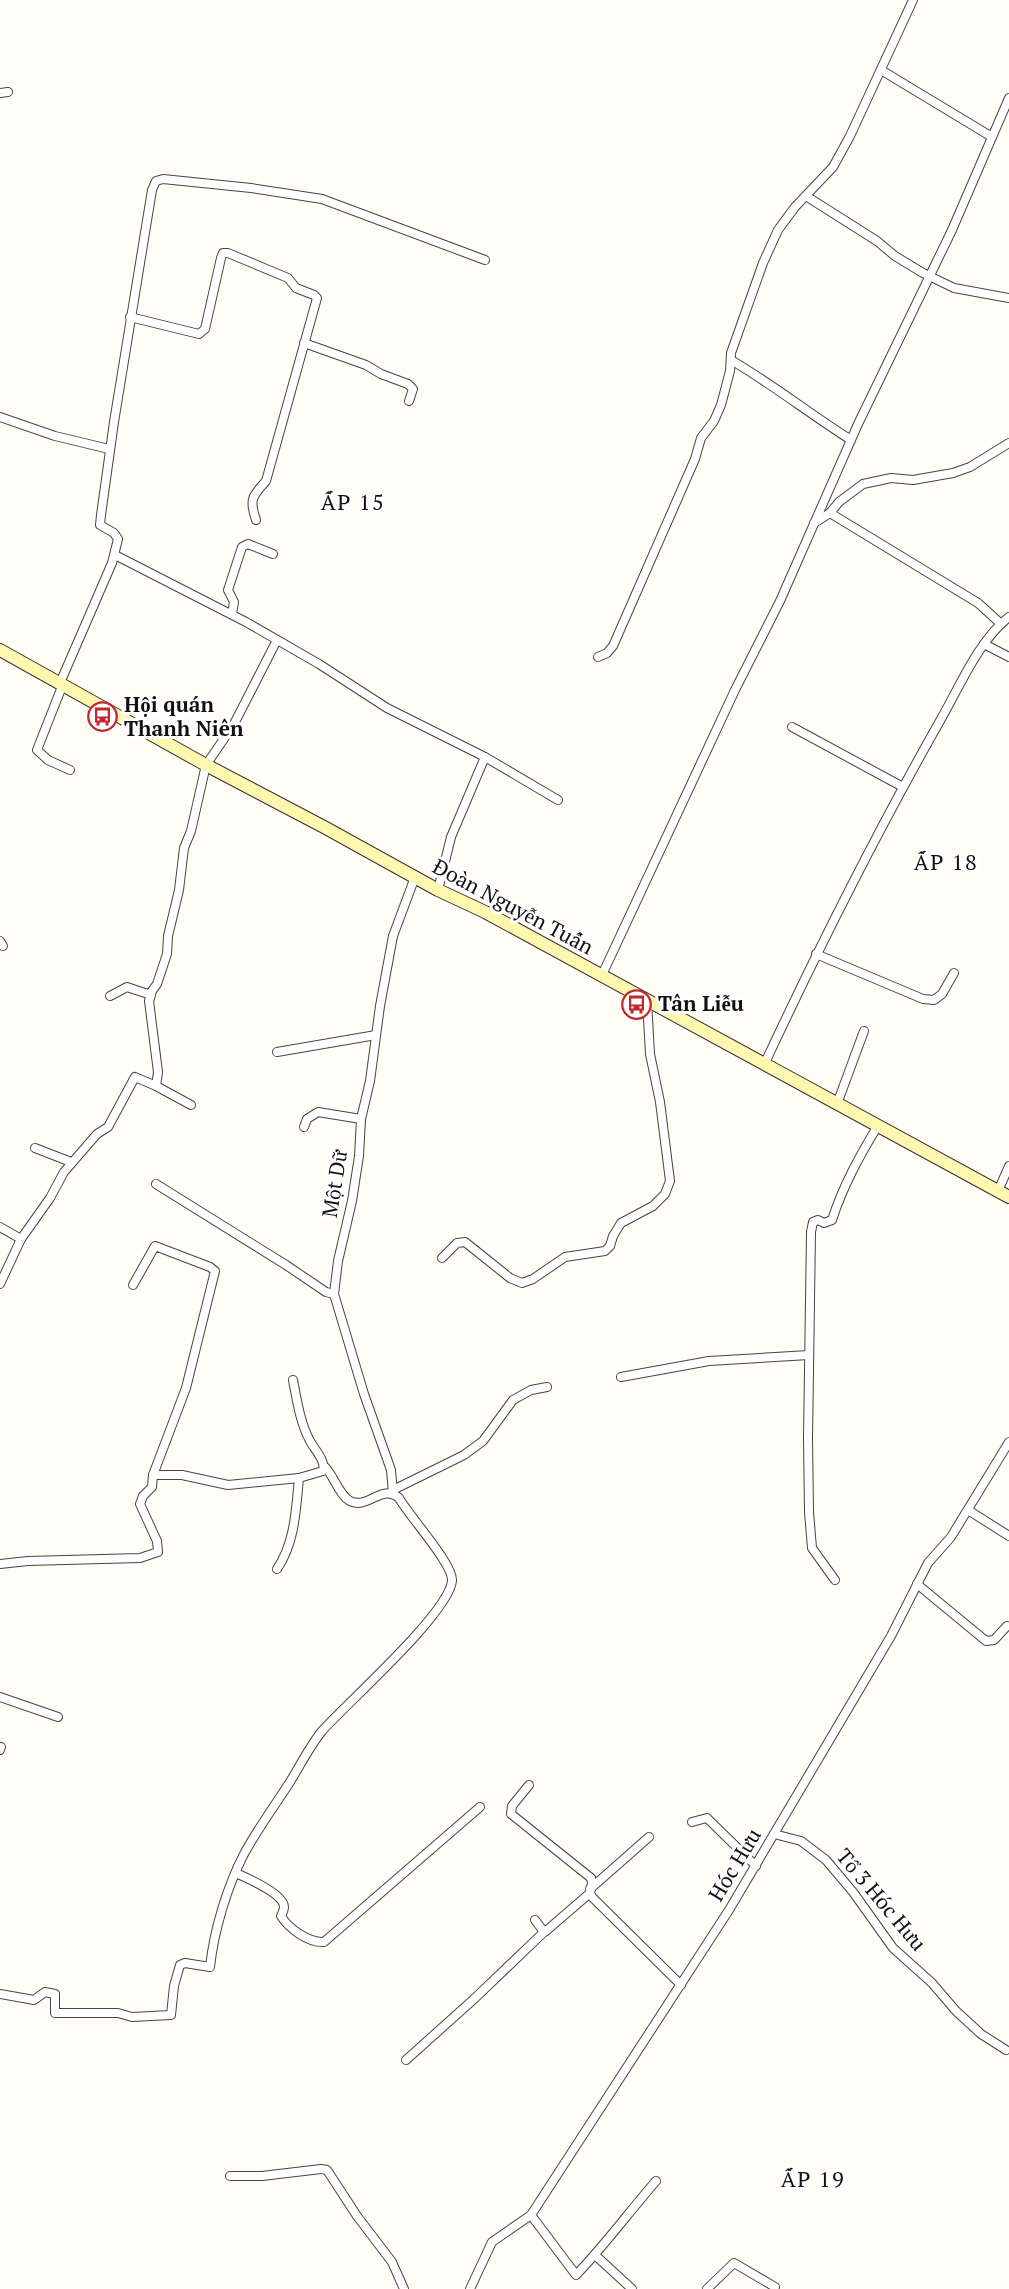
<svg xmlns="http://www.w3.org/2000/svg" width="1009" height="2289" font-family="'PT Serif',serif">
<style>
.lines{fill:none;stroke-linecap:round;stroke-linejoin:round}
.minor-casing{stroke:#444;stroke-width:10}
.secondary-casing{stroke:#333;stroke-width:14}
.minor{stroke:#fff;stroke-width:8}
.secondary{stroke:#fff6b0;stroke-width:12}
.labels{text-anchor:middle;stroke-width:6;stroke-linejoin:round;paint-order:stroke}
.poi-label{font-size:21px;font-weight:bold;fill:#111;stroke:#fff;text-anchor:start}
.street-label{font-size:21px;fill:#111;stroke:#fff}
.neighbourhood-label{font-size:22px;letter-spacing:1.5px;fill:#111;stroke:#fff}
</style>
<rect width="100%" height="100%" fill="#fffdf5"/>
<g class="lines">
<defs>
<g id="minor">
<polyline points="881,70 992,137"/>
<polyline points="0,93 8,92"/>
<polyline points="806,196 877,241 895,256 923,273 954,288 1009,298"/>
<path d="M130 317 199 334 205 329 221 258 223 253H228L288 278 296 288 314 295 317 298 266 481C252 496 249 500 256 520"/>
<polyline points="304,343 366,365 381,374 408,384 413,389 409,401"/>
<path d="M731 360C772 384 810 414 851 440"/>
<polyline points="0,417 55,436 109,449"/>
<polyline points="830,513 978,603 1000,623"/>
<polyline points="814,523 830,513 839,502 863,484 891,478 913,480 953,473 970,467 1009,443"/>
<polyline points="115,555 246,622 319,664 387,708 485,757 558,800"/>
<polyline points="232,614 234,602 228,590 242,547 248,544 273,554"/>
<polyline points="984,644 1009,657"/>
<polyline points="598,657 607,653 613,646 695,459 701,438 714,421 721,405 730,371 731,353 763,263 778,230 795,207 833,167 850,136 913,0"/>
<polyline points="60,683 112,563 118,539 114,533 100,525 101,515 114,422 152,190 156,181 163,179 251,188 322,199 485,260"/>
<polyline points="63,684 37,750 48,760 70,770"/>
<polyline points="792,727 903,787"/>
<polyline points="438,890 451,837 485,757"/>
<polyline points="0,941 3,946"/>
<polyline points="816,954 923,999 934,1000 942,994 954,973"/>
<polyline points="602,975 735,690 780,601 858,424 952,230 1009,98"/>
<polyline points="110,996 127,987 151,995"/>
<polyline points="277,1052 376,1035"/>
<path d="M764 1065C819 947 877 832 941 719 960 686 979 640 1009 617"/>
<polyline points="156,1086 191,1105"/>
<polyline points="837,1104 864,1031"/>
<polyline points="304,1127 307,1119 318,1112 361,1119"/>
<polyline points="35,1148 71,1162"/>
<polyline points="156,1184 286,1265 326,1292 334,1294"/>
<polyline points="998,1191 1009,1166"/>
<polyline points="0,1227 21,1239"/>
<polyline points="442,1258 457,1243 465,1242 510,1278 522,1283 533,1279 565,1257 605,1251 610,1246 613,1236 621,1223 653,1206 665,1194 670,1181 660,1102 650,1054 647,1001"/>
<polyline points="0,1284 21,1239 50,1198 64,1172 97,1134 108,1127 135,1077 156,1086 158,1072 149,1001 152,991 157,984 167,954 168,936 179,890 184,848 191,831 206,765 234,724 277,640"/>
<polyline points="621,1377 709,1361 809,1355"/>
<path d="M153 1475H182L228 1485 299 1478 323 1471C326 1461 315 1450 310 1441 300 1422 297 1401 293 1380"/>
<polyline points="393,1490 464,1455 483,1441 513,1400 531,1390 547,1387"/>
<polyline points="393,1493 391,1470 364,1394 334,1294 338,1261 352,1201 359,1156 361,1119 370,1081 380,1006 393,936 415,877"/>
<polyline points="968,1510 1009,1536"/>
<polyline points="0,1564 28,1561 140,1558 158,1552 157,1541 140,1504 143,1496 152,1487 153,1475 186,1388 215,1271 210,1267 155,1246 133,1285"/>
<path d="M277 1569C295 1543 296 1509 299 1478"/>
<path d="M835 1580 812 1548 809 1512 808 1439 811 1232 813 1222 818 1220 824 1223 832 1220C843 1186 859 1157 877 1127"/>
<polyline points="917,1584 986,1641 994,1640 1007,1626"/>
<polyline points="0,1697 58,1717"/>
<polyline points="0,1750 1,1747"/>
<polyline points="529,1785 512,1806 511,1814 591,1878 592,1883 590,1893 592,1897 681,1985"/>
<polyline points="692,1822 707,1818 756,1866"/>
<polyline points="774,1834 801,1841 826,1860 853,1892 893,1948 932,1983 956,2011 981,2034 1006,2050"/>
<path d="M236 1873C247 1878 284 1894 284 1907 284 1909 282 1914 281 1916 289 1929 309 1943 324 1942L480 1807"/>
<polyline points="590,1889 649,1837"/>
<polyline points="535,1920 544,1932 546,1931 590,1893"/>
<path d="M0 1994 34 2000 45 1992 55 1994V2013H118L132 2017 171 2015 174 1986 180 1965 185 1963 210 1967C214 1930 227 1887 244 1854 257 1830 273 1808 288 1785 299 1768 309 1747 322 1731 348 1702 448 1614 452 1581 454 1565 409 1516 399 1498 382 1483 368 1510 350 1501 339 1495 334 1476 325 1467"/>
<polyline points="406,2060 474,1999 544,1932"/>
<polyline points="230,2176 262,2176 321,2169 327,2170 357,2216 392,2262 404,2289"/>
<path d="M531 2215 576 2275C605 2245 629 2212 656 2181"/>
<polyline points="595,2255 632,2289"/>
<polyline points="470,2289 492,2242 531,2215 729,1910 891,1636 928,1563 951,1537 1009,1442"/>
<polyline points="707,2289 734,2263 775,2287"/>
</g>
<polyline id="secondary" points="0,650 206,765 324,827 438,890 485,912 1009,1197"/>
</defs>
<use href="#minor" class="minor-casing"/>
<use href="#secondary" class="secondary-casing"/>
<use href="#minor" class="minor"/>
<use href="#secondary" class="secondary"/>
</g>
<defs>
<symbol id="bus-ring" viewBox="-11 -11 22 22"><circle r="9.5" fill="#fff" stroke="#c4262e" stroke-width="1.5"/><path d="M-5-6H5V4H4V6H2V4H-2V6H-4V4H-5ZM-3.5-4V0h7V-4ZM-3.5 1.2v1.5H-2V1.2ZM2 1.2v1.5H3.5V1.2Z" fill="#c4262e"/></symbol>
</defs>
<g fill-rule="evenodd">
<use href="#bus-ring" x="86" y="700" width="33" height="33"/>
<use href="#bus-ring" x="620" y="988" width="33" height="33"/>
</g>
<g class="labels">
<g class="poi-label">
<text x="124" y="712">Hội quán<tspan x="124" dy="24">Thanh Niên</tspan></text>
<text x="658" y="1011">Tân Liễu</text>
</g>
<g class="street-label">
<text transform="translate(513 907) rotate(28)" y="7">Đoàn Nguyễn Tuấn</text>
<text transform="translate(335 1184) rotate(-81)" y="7">Một Dữ</text>
<text transform="translate(735 1865) rotate(-59)" y="7">Hóc Hưu</text>
<text transform="translate(881 1900) rotate(50)" y="7">Tổ 3 Hóc Hưu</text>
</g>
<g class="neighbourhood-label">
<text x="353" y="510">ẤP 15</text>
<text x="946" y="870">ẤP 18</text>
<text x="813" y="2187">ẤP 19</text>
</g>
</g>
</svg>
